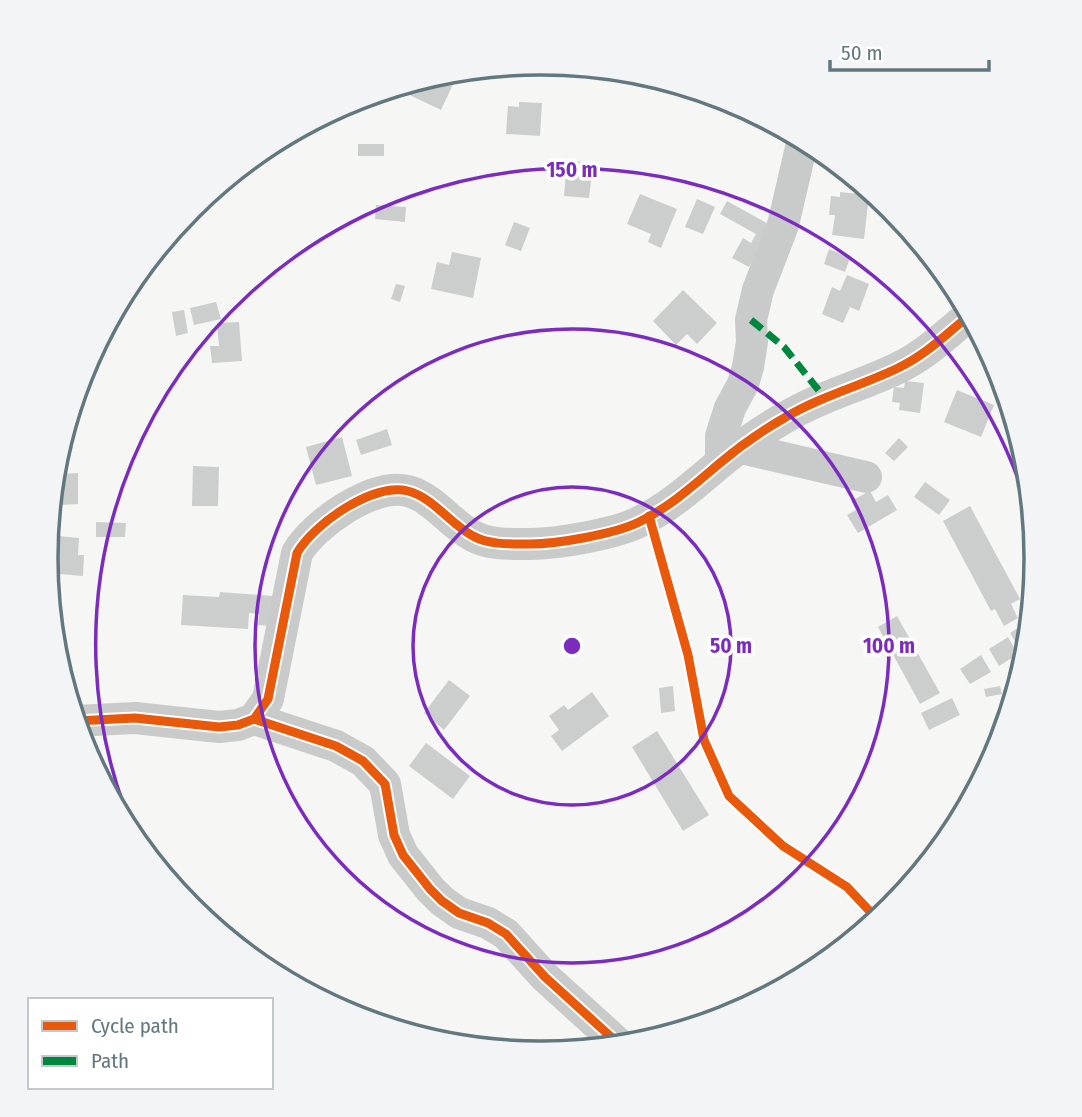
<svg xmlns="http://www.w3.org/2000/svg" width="1082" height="1117" font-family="'Fira Sans Condensed',sans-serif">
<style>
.building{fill:#cccece}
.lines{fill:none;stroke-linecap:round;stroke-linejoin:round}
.minor{stroke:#c9cbcb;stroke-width:32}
.quiet{stroke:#00873e;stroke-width:7;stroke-dasharray:14 7;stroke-linecap:butt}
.cycleway-casing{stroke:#fff;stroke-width:13}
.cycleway{stroke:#e8590c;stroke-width:9}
.ring{fill:none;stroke:#7b2cbf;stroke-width:3.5}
.rim{fill:none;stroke:#63777f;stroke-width:3.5}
.centre{fill:#7b2cbf;stroke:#fff;stroke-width:3.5}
.ring-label{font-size:21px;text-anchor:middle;font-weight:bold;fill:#7b2cbf;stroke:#fff;stroke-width:7;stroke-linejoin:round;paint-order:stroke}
</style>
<rect width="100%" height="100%" fill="#f6f6f5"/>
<g class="building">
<polygon points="441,74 455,80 441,110 397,89"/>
<polygon points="519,102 542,103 540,136 506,134 508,106 519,107"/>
<polygon points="737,104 775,125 745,121 745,116 736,115"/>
<rect x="358" y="144" width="26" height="12"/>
<polygon points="567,160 593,163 589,198 564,196"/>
<polygon points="840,192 869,195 864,239 832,235 835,215 829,215 831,196 840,197"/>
<polygon points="640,194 677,209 661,248 648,242 651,234 627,224"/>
<polygon points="697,199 715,207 703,234 685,227"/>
<polygon points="727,201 772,226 749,267 732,258 743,238 751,243 756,234 720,214"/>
<polygon points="376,205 406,207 405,222 375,219"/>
<polygon points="514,222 530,228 521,251 505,245"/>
<polygon points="829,249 850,258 845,272 824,264"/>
<polygon points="452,252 481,258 473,298 431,289 437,262 449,265"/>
<polygon points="847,275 869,284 859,311 850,307 843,323 822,314 832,287 840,291"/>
<polygon points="396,284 405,286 400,302 391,299"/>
<polygon points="683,290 717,323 697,344 687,334 676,345 653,321"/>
<polygon points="216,302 221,319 194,325 190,308"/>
<polygon points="184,310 188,333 176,336 172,312"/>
<polygon points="239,322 242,361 212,363 210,346 219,346 217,323"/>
<polygon points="905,381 924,383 920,413 899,410 900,403 892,402 894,387 904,388"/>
<polygon points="957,390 994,405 981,437 944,422"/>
<polygon points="387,429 392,445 361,455 356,440"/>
<polygon points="342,437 352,476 316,485 306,447"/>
<polygon points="899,438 908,447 894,461 885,453"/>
<polygon points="193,466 219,467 218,506 192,506"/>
<polygon points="78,473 78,504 61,505 60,474"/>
<polygon points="925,482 950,500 939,515 914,497"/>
<polygon points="870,491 876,502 888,495 897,510 858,533 847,515 856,510 851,501"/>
<polygon points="970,506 1020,599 1011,604 1018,618 1004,626 995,609 991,611 943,521"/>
<polygon points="96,522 126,523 125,537 96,537"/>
<polygon points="48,535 79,538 78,555 84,555 83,576 47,573 46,558"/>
<polygon points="220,592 273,596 271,626 258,625 259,614 249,613 248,629 181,625 183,595 219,597"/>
<polygon points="897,616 940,693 920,704 878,627"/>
<polygon points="1023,625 1029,635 1028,645 1020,650 1010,633"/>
<polygon points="1008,637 1018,654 999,666 989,649"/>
<polygon points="981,655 991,672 970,684 960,669"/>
<polygon points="449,680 470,696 444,730 424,713"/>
<polygon points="673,686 675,711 661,713 659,688"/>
<polygon points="1000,686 1002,694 986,697 984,689"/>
<polygon points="592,692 609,716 562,751 551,736 559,730 549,716 564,705 568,710"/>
<polygon points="952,698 960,715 929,730 921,713"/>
<polygon points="657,731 709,815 683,831 632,747"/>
<polygon points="426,743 470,776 453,799 409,766"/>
</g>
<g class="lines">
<g class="minor">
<polyline points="741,448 866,477"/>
<polyline points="721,462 721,436 730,408 743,384 748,367 752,342 751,320 758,290 783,225 803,139"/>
<polyline points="254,719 336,746 363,761 385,784 394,835 403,855 430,889 442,901 459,913 488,923 506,934 545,977 621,1046"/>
<path d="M75 721 135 718 219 727 238 725 254 719 268 699 297 553C314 524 373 482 408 491 434 498 450 524 473 536 489 545 512 544 530 544 557 544 615 534 639 522 670 507 695 484 720 463 740 446 763 430 786 417 821 396 861 386 898 368 926 355 946 334 970 315"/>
</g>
<polyline class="quiet" points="751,320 784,347 824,397"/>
<defs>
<g id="cycleway">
<polyline points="649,516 688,655 704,740 729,796 783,846 847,887 878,920"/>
<polyline points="254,719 336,746 363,761 385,784 394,835 403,855 430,889 442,901 459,913 488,923 506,934 545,977 621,1046"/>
<path d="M75 721 135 718 219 727 238 725 254 719 268 699 297 553C314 524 373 482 408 491 434 498 450 524 473 536 489 545 512 544 530 544 557 544 615 534 639 522 670 507 695 484 720 463 740 446 763 430 786 417 821 396 861 386 898 368 926 355 946 334 970 315"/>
</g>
</defs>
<use href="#cycleway" class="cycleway-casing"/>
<use href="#cycleway" class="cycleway"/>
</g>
<g class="ring">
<circle cx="572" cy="646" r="159"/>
<circle cx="572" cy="646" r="317"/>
<path d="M141 847A476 476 0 1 1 1033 527"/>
</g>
<path d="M0 0H1082V1117H0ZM58 558a483 483 0 1 1 966 0a483 483 0 1 1-966 0Z" fill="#f3f4f5" fill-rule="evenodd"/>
<path class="rim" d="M58 558a483 483 0 1 1 966 0a483 483 0 1 1-966 0Z"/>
<circle cx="572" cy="646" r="10" class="centre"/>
<g class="ring-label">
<text x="572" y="177">150 m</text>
<text x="731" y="653">50 m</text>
<text x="889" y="653">100 m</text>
</g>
<rect x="28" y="998" width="245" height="91" fill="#ffffff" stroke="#c1c9cc" stroke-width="2"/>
<rect x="42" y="1021" width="35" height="10" fill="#e8590c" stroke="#c1c9cc" stroke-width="2"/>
<text x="91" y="1033" font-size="21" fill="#63777f">Cycle path</text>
<rect x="42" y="1056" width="35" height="10" fill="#00873e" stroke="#c1c9cc" stroke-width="2"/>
<text x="91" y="1068" font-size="21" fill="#63777f">Path</text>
<path d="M830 60v10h159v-10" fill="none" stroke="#63777f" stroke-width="3.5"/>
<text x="841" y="60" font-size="21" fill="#63777f" stroke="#ffffff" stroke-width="5" paint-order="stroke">50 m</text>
</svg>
